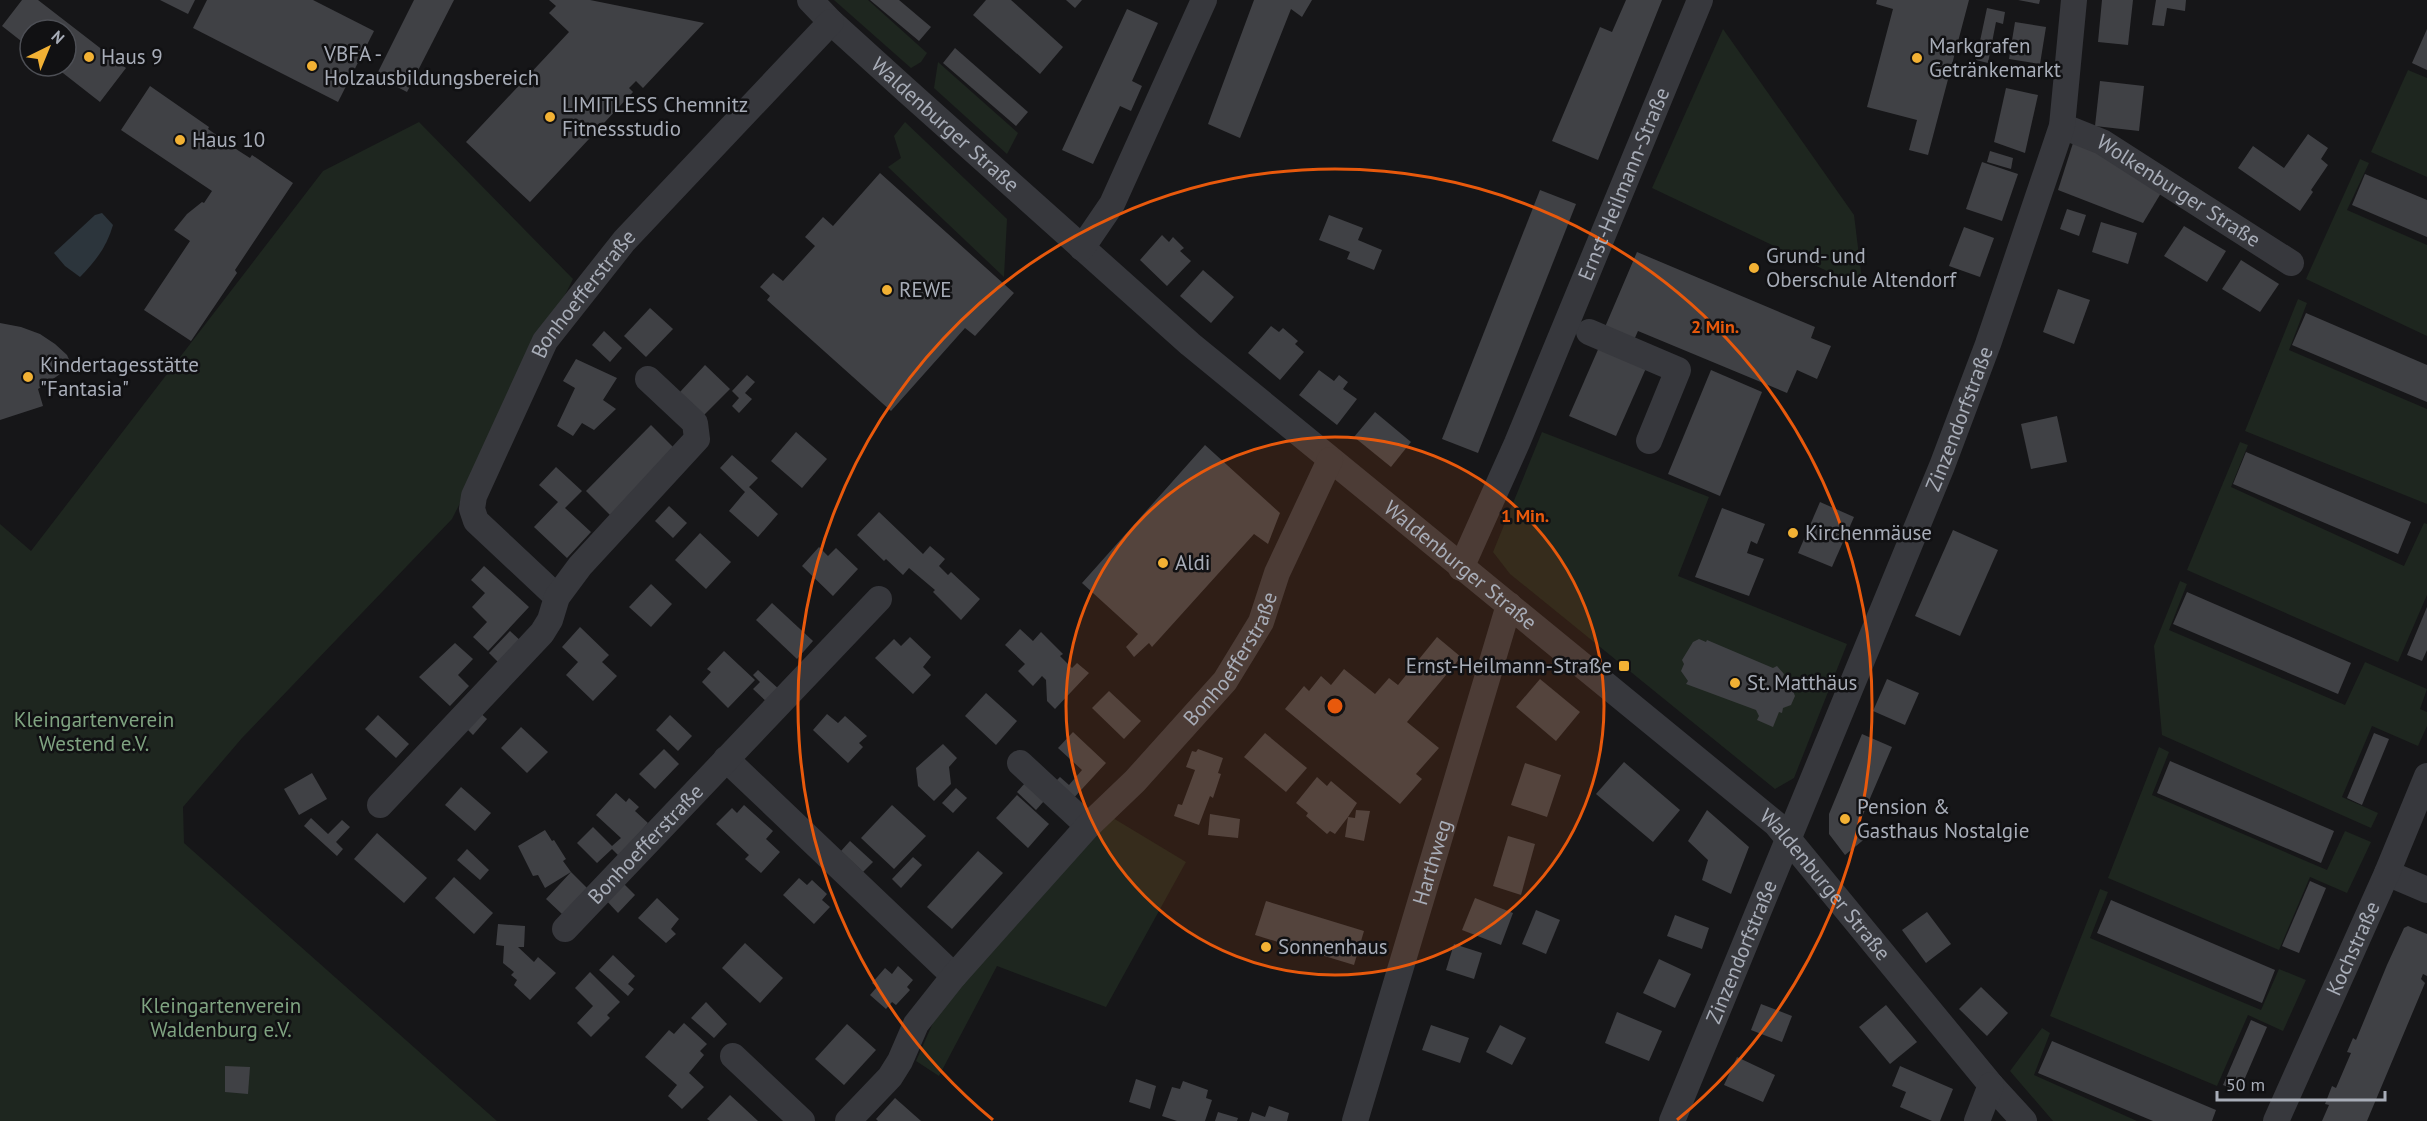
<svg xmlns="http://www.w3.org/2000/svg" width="2427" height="1121" font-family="'PT Sans',sans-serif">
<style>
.green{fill:#1e261f}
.water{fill:#2c353c}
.building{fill:#404145}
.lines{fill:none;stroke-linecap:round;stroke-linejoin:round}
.minor{stroke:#37383d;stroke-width:26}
.ring{fill:none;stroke:#e8590c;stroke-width:3}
.poi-dot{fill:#f2b134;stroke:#111113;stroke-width:2}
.labels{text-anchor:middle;stroke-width:5;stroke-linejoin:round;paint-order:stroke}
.poi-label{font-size:21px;fill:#a8adb8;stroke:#111113;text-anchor:start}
.street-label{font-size:21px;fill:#a8adb8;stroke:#111113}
.park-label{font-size:21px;fill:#7fa381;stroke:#111113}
.centre{fill:#e8590c;stroke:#111113;stroke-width:3}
.ring-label{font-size:18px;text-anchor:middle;font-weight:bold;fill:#e8590c;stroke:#111113;stroke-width:5;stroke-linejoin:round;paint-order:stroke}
</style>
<rect width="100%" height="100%" fill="#161618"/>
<g class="green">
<polygon points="834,0 868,0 927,53 921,62 911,68"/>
<polygon points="1723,29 1854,215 1863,288 1652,188"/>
<polygon points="938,62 1018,133 1007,154 934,88"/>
<polygon points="2408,70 2427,78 2427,177 2371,152"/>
<polygon points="419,122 573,279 452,519 242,738 183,807 184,843 497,1121 0,1121 0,524 31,551 323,171"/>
<polygon points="905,122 1007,219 1004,277 888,167 901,158 894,136"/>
<polygon points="2360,159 2369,163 2347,210 2427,245 2427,336 2306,279"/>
<polygon points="2298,299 2307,303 2289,350 2427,409 2427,504 2245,431"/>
<polygon points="1542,432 1709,497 1678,576 1847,644 1794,778 1775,789 1510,574 1493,552"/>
<polygon points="2240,442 2248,445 2231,487 2404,566 2424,523 2427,524 2427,595 2398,662 2187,570"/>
<polygon points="2180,581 2187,584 2169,630 2345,705 2365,662 2427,689 2420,709 2427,712 2427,726 2418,746 2372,726 2342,797 2378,813 2371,828 2162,735 2154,646"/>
<polygon points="2159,747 2169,752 2152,795 2327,870 2345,831 2371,842 2347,893 2310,877 2279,950 2108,878"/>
<polygon points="1113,818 1186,862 1106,1007 997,966 939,1076 916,1061 936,1016 984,957"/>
<polygon points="2100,889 2108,892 2090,938 2261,1010 2279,969 2306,980 2283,1031 2248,1015 2217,1086 2050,1016"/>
<polygon points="2042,1028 2050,1033 2034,1075 2137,1121 2053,1121 2010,1071"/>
</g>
<path class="water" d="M102 213 113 225C107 246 96 261 80 277L65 266 54 253 95 215Z"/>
<g class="building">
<polygon points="22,0 38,0 126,68 100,102 54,66 66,66 66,30 30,30 30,48 2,26"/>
<polygon points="160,0 195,0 188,14"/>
<polygon points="207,0 313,0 374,31 338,102 193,28"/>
<polygon points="414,0 454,0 407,92 376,76"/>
<polygon points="549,0 590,0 704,23 643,88 636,81 629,88 633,92 530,202 466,142 569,32 549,13 556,6"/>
<polygon points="870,0 899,0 931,27 919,41"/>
<polygon points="986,0 1011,0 1063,47 1040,74 973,15"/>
<polygon points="1066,0 1082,0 1075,8"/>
<polygon points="1254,0 1312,0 1302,17 1291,9 1240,138 1208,124"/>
<polygon points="1626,0 1662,0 1598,160 1552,141 1600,27 1612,32"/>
<polygon points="1877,0 1969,0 1928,155 1909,150 1917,120 1867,107 1893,9 1876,4"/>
<polygon points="2018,0 2040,0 2039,4"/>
<polygon points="2102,0 2133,0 2128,45 2098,42"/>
<polygon points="2156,0 2186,0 2185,11 2167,8 2164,26 2152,25"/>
<polygon points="1987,8 2005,12 2003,24 1996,22 1988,63 1976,60"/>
<polygon points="1127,9 1158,23 1132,81 1142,86 1131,111 1120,106 1093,164 1062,150"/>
<polygon points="2015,22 2046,27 2040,64 2009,59"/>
<polygon points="2427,29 2427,70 2412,63"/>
<polygon points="955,48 1028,112 1016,126 943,63"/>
<polygon points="2100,81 2144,86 2139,131 2095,126"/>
<polygon points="150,86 209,127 208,129 239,151 250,158 252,155 293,183 235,270 237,273 191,341 144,310 190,241 174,230 187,214 202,202 204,203 212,191 121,130"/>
<polygon points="2006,88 2038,95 2025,153 1994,142"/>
<polygon points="2308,134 2328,148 2321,159 2328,165 2311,190 2313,192 2300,211 2238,168 2253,146 2284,168"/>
<polygon points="2073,143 2090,148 2161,193 2143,223 2058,190"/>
<polygon points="1990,151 2013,158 2011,169 1987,162"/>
<polygon points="1982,162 2018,174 2002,221 1966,209"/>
<polygon points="880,173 1014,293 975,336 965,328 891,411 767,300 770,296 760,287 773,273 783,281 815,246 805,237 823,217 833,226"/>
<polygon points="2365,174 2427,200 2427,237 2352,205"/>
<polygon points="1540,190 1576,204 1478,453 1442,439"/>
<polygon points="2067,209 2086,215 2079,236 2060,229"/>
<polygon points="1329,215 1363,228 1358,240 1382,250 1374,270 1347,259 1350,252 1319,240"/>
<polygon points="2101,222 2137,233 2128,264 2092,252"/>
<polygon points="2184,226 2226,251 2207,282 2164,256"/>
<polygon points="1964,227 1994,238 1980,277 1949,266"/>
<polygon points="1162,235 1169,242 1173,237 1184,248 1180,251 1191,261 1167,286 1140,260"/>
<polygon points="1637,252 1815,327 1811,338 1831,346 1817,379 1797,370 1787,393 1638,331 1634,340 1605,327"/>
<polygon points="2241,260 2279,284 2260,312 2222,289"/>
<polygon points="1203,270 1234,297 1211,323 1180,296"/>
<polygon points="2058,289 2090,300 2074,344 2043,332"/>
<polygon points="650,308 673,329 646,357 624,336"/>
<polygon points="2306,313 2427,365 2427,402 2292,345"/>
<polygon points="0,323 21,327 40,334 55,344 67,355 72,366 38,389 43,406 0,420"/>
<polygon points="1271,326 1279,332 1283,328 1298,341 1295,344 1304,352 1280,380 1248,353"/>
<polygon points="604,331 622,348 610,362 592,345"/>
<polygon points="1600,345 1647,366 1616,436 1569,416"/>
<polygon points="576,359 617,378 603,400 616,409 594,430 582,423 573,436 557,426 575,388 563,381"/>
<polygon points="705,365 730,389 704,415 680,392"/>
<polygon points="1319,370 1334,381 1339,375 1348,382 1343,389 1357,399 1337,425 1299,395"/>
<polygon points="1711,370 1762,392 1720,496 1668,474"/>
<polygon points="747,375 755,382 745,393 752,399 739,413 732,406 739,398 732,391"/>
<polygon points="1375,412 1411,442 1391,467 1354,437"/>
<polygon points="2057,416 2067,462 2031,469 2021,424"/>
<polygon points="651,425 676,450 611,516 586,491"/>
<polygon points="796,432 827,459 802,488 771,461"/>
<polygon points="1205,445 1280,513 1268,544 1254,534 1152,647 1149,643 1134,657 1126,647 1138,634 1082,583"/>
<polygon points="2246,452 2411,522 2398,554 2233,484"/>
<polygon points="732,455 758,478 749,487 778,514 758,537 729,511 745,492 720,468"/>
<polygon points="556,467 582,491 565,508 591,532 567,558 534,527 558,502 539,485"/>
<polygon points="1820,502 1854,517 1832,567 1798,553"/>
<polygon points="669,506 687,523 673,538 655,521"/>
<polygon points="1722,508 1765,524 1757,544 1751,541 1747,553 1764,559 1749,596 1695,577"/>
<polygon points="879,512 923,554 930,546 945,559 939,566 948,575 951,572 980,599 961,620 933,592 935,590 909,568 903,575 886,559 884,561 857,535"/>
<polygon points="1953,530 1998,550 1960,636 1915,616"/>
<polygon points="700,533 731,562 706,589 675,560"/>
<polygon points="819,547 828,556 836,548 858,569 833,596 802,566"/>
<polygon points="484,566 529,607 488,651 473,637 487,622 472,607 485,593 471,580"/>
<polygon points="651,584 672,604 651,627 629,607"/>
<polygon points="2187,592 2351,663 2338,694 2173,624"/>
<polygon points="772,603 813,641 797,659 756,620"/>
<polygon points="2427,607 2427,650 2422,661 2407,655"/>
<polygon points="580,627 609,655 602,662 617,676 593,701 566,675 578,662 562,647"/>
<polygon points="1020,629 1033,641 1041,632 1063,654 1060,656 1072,668 1077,663 1089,673 1055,709 1047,701 1046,680 1042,676 1033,686 1018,671 1025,664 1005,645"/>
<polygon points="510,631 523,643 502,666 489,653"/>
<polygon points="910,637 931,657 923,667 931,675 913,694 875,658 894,639 901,646"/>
<polygon points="1437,637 1461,657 1407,722 1439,748 1416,774 1422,779 1400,804 1285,709 1304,686 1309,691 1321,676 1331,685 1344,669 1375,694 1389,678 1398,685"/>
<polygon points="1699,639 1706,642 1707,640 1773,668 1777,666 1784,674 1781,682 1789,685 1795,682 1791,686 1795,696 1791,705 1783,708 1782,713 1779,712 1773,727 1757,720 1759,716 1756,710 1686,684 1688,681 1681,671 1684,664 1682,660 1693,642"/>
<polygon points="455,643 473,659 458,675 469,686 450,706 419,677"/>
<polygon points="724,651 755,680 728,708 702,682 711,672 707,669"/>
<polygon points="758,670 781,691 769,704 753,689 760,682 753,675"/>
<polygon points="1540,679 1580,712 1556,741 1516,707"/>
<polygon points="1887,679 1919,693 1905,725 1873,711"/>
<polygon points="1109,691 1141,721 1124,739 1092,708"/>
<polygon points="986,693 1017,721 996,745 965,716"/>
<polygon points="478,711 487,719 473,735 465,727"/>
<polygon points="827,714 838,723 845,716 867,736 859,743 863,747 848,763 813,730"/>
<polygon points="378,715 409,744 396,758 365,729"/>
<polygon points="670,715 692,736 678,751 656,730"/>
<polygon points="521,727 548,752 527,773 501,748"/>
<polygon points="1073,732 1106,763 1070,802 1052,785 1060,777 1069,785 1082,770 1058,748"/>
<polygon points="1265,733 1307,768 1286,792 1244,757"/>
<polygon points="2374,733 2389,739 2362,805 2347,798"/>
<polygon points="1862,734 1892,747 1859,824 1867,837 1845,855 1829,834 1829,814"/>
<polygon points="943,744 957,758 949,767 951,784 934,801 918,786 916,768"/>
<polygon points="664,749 679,764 655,789 639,774"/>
<polygon points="1198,749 1223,758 1218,773 1221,774 1213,798 1210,796 1199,825 1174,816 1178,804 1182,805 1195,770 1186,767 1192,751 1196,752"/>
<polygon points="2170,761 2334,831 2321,863 2157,793"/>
<polygon points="1624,762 1680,810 1653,842 1596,794"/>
<polygon points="1525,763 1561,775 1547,817 1511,805"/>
<polygon points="312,773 327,799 299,815 284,789"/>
<polygon points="1317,777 1327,786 1331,781 1357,803 1348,817 1355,818 1356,810 1370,811 1364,841 1345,837 1348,817 1335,834 1330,831 1327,834 1306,816 1308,813 1296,803"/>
<polygon points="1025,783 1044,801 1036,810 1017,792"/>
<polygon points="461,787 491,813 475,831 445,805"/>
<polygon points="956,788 967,798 953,813 942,803"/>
<polygon points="616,793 626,802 629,798 639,807 635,811 648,823 619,856 612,849 597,863 577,843 593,827 612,846 621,838 596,815"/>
<polygon points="1017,795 1049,824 1028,848 996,818"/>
<polygon points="744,805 773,831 766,839 780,852 761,873 745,859 749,855 716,824 732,808 737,813"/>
<polygon points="892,805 926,836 894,869 861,838"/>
<polygon points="1707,810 1749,847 1731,894 1702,880 1708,860 1688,841"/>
<polygon points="1210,814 1240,819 1238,838 1208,835"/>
<polygon points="311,818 328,834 342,820 350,827 336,842 343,849 337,856 304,826"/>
<polygon points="545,830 552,841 554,840 566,859 563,861 571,872 590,891 562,914 546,899 571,872 545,888 538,875 533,876 518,846"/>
<polygon points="377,833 427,878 404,903 354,859"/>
<polygon points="1508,836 1535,844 1521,895 1493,886"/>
<polygon points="850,841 873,862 863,872 841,851"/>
<polygon points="467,849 489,870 480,880 457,860"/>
<polygon points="978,851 1003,873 952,929 927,907"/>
<polygon points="913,857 922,865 901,888 892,879"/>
<polygon points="454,877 493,913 474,934 435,898"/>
<polygon points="799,878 807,885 812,880 827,894 822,900 830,907 814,924 783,895"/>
<polygon points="620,880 635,895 618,913 604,898"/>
<polygon points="2310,881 2326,888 2299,953 2282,946"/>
<polygon points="657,898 679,919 671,929 676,934 666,943 638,918"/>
<polygon points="1475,898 1513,913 1501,945 1462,930"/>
<polygon points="2111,900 2275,970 2262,1003 2097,933"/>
<polygon points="1266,901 1364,931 1354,965 1255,935"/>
<polygon points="1536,910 1560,920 1546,954 1522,944"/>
<polygon points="1927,912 1951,944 1926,963 1902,930"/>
<polygon points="1675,915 1709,928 1702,949 1667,936"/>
<polygon points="498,924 525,926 524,947 518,947 534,962 538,957 556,973 530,1000 514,985 517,980 511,975 514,972 503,963 504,946 496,945"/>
<polygon points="2408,926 2427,934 2427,976 2423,974 2421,979 2425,983 2367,1121 2322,1121 2329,1105 2325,1104 2332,1086 2336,1088 2351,1053 2347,1052 2353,1038 2356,1040 2387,965 2404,928"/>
<polygon points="745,943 783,978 760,1003 722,968"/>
<polygon points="1454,944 1482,953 1474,979 1446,970"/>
<polygon points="613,955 635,976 628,984 634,989 628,996 599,970"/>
<polygon points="1659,959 1691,974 1675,1008 1643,993"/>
<polygon points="898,966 913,980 907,987 910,990 896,1005 892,1002 886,1009 870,995 877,987 872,983 885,968 892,974"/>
<polygon points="590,972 620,1002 607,1015 610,1018 591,1037 577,1023 593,1006 575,988"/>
<polygon points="1981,987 2008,1013 1987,1036 1959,1009"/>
<polygon points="706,1002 727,1024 714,1038 691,1018"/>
<polygon points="1761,1004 1792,1016 1782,1042 1751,1030"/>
<polygon points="1886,1005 1917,1042 1890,1064 1859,1027"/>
<polygon points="1617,1012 1662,1031 1649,1061 1605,1043"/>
<polygon points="2251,1020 2267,1027 2239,1092 2223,1085"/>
<polygon points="684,1023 707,1044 700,1051 704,1055 689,1073 704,1087 682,1109 668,1096 677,1085 645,1057 669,1030 674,1034"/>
<polygon points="847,1024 876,1050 844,1085 815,1059"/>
<polygon points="1431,1025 1469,1038 1460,1063 1422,1050"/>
<polygon points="1500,1025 1526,1038 1512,1065 1486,1052"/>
<polygon points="2052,1041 2216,1110 2212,1121 2153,1121 2038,1073"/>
<polygon points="1737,1057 1775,1075 1763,1102 1724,1085"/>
<polygon points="225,1066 250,1067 248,1094 225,1092"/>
<polygon points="1900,1066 1953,1089 1940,1121 1932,1121 1900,1107 1906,1092 1892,1086"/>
<polygon points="1136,1079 1156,1086 1150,1109 1129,1102"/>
<polygon points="1183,1081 1208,1090 1206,1098 1212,1100 1205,1121 1177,1121 1162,1116 1172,1087 1180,1089"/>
<polygon points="730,1095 758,1121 710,1121 707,1119"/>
<polygon points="895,1098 921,1121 878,1121 876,1119"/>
<polygon points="1269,1106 1289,1113 1287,1121 1249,1121 1252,1112 1265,1117"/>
<polygon points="1218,1112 1238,1118 1237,1121 1215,1121"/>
</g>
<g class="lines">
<g class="minor">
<path id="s1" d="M810 0 831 22 906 90 1190 344 1776 824 1991 1085 2024 1121"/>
<path id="s2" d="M2062 126 2102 142 2291 263"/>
<polyline points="1082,248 1112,204 1204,0"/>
<polyline points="1589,332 1678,370 1649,441"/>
<path id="s3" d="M1461 568 1517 443 1700 0"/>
<path id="s4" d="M557 597 476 521 472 509 474 496 545 341 624 241 831 22"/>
<polyline points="726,759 954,976"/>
<polyline points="1020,763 1088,826"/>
<polyline points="380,805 542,633 550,620 557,597 580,566 697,439 695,423 648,379"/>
<polyline points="2387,873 2427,890"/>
<path id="s5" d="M565 929 879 599"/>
<polyline points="733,1056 802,1121"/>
<path id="s6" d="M848 1121 890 1077 900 1061 916 1024 954 976 1088 826 1135 781 1225 681 1261 622 1277 573 1330 460"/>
<path id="s7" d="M1355 1121 1509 605"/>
<path id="s8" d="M1672 1121 1942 466 1988 344 2062 126 2074 0"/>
<polyline points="1977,1121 1991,1085"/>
<path id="s9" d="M2276 1121 2387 873 2427 776"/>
</g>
</g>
<circle cx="1335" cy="706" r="269" fill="#e8590c" fill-opacity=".12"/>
<g class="ring">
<circle cx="1335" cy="706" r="269"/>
<path d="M993 1120A537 537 0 1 1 1677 1120"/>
</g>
<g class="poi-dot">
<circle cx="89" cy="57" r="6"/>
<circle cx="1917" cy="58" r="6"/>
<circle cx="312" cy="66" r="6"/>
<circle cx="550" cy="117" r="6"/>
<circle cx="180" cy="140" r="6"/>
<circle cx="1754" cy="268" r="6"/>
<circle cx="887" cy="290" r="6"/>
<circle cx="28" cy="377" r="6"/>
<circle cx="1793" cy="533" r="6"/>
<circle cx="1163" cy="563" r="6"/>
<rect x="1618" y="660" width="12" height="12" rx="3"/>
<circle cx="1735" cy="683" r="6"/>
<circle cx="1845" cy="819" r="6"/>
<circle cx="1266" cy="947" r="6"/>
</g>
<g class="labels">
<g class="poi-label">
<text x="1929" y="53">Markgrafen<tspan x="1929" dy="24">Getränkemarkt</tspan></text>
<text x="324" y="61">VBFA -<tspan x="324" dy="24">Holzausbildungsbereich</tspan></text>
<text x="101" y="64">Haus 9</text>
<text x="562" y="112">LIMITLESS Chemnitz<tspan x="562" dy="24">Fitnessstudio</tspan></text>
<text x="192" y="147">Haus 10</text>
<text x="1766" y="263">Grund- und<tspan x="1766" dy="24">Oberschule Altendorf</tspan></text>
<text x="899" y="297">REWE</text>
<text x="40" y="372">Kindertagesstätte<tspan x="40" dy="24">"Fantasia"</tspan></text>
<text x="1805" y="540">Kirchenmäuse</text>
<text x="1175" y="570">Aldi</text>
<text x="1612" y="673" text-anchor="end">Ernst-Heilmann-Straße</text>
<text x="1747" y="690">St. Matthäus</text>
<text x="1857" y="814">Pension &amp;<tspan x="1857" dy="24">Gasthaus Nostalgie</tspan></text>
<text x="1278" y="954">Sonnenhaus</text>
</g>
<g class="street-label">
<text dy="7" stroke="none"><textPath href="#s1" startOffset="184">Waldenburger Straße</textPath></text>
<text dy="7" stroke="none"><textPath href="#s3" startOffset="417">Ernst-Heilmann-Straße</textPath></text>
<text dy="7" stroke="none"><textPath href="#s2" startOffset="134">Wolkenburger Straße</textPath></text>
<text dy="7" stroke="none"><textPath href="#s4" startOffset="368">Bonhoefferstraße</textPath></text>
<text dy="7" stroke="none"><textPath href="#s8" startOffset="759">Zinzendorfstraße</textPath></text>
<text dy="7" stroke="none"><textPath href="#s1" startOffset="862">Waldenburger Straße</textPath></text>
<text dy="7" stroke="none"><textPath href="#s6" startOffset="604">Bonhoefferstraße</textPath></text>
<text dy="7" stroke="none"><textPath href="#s5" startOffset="117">Bonhoefferstraße</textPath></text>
<text dy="7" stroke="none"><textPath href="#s7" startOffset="270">Harthweg</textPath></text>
<text dy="7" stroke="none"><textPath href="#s1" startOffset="1348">Waldenburger Straße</textPath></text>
<text dy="7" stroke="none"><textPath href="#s9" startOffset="189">Kochstraße</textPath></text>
<text dy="7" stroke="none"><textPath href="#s8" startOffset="183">Zinzendorfstraße</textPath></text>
</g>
<g class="park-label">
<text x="94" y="727">Kleingartenverein<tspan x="94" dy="24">Westend e.V.</tspan></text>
<text x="221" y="1013">Kleingartenverein<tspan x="221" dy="24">Waldenburg e.V.</tspan></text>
</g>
</g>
<circle cx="1335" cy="706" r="9" class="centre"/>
<g class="ring-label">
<text x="1715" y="333">2 Min.</text>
<text x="1525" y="522">1 Min.</text>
</g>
<g transform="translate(48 48) rotate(43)"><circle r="28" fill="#111113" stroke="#4d4f55" stroke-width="1.5"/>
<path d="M0-4.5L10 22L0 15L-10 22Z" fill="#f2b134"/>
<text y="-9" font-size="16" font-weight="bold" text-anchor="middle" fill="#a8adb8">N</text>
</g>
<path d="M2217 1091v9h168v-9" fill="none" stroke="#a8adb8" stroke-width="3"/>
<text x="2226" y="1091" font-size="18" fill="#a8adb8" stroke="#111113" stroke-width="4.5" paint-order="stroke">50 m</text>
</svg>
